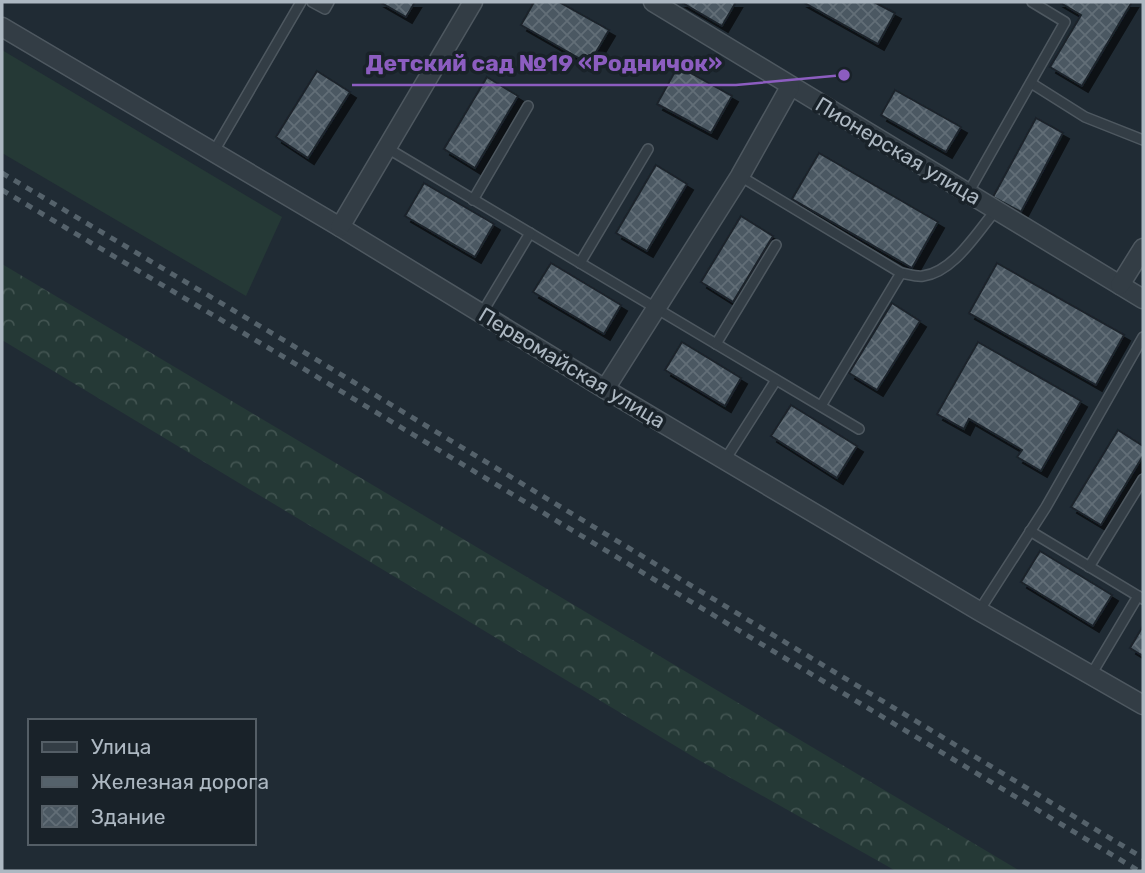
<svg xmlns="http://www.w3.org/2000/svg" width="1145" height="873" font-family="Rubik,sans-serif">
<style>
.forest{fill:url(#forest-crowns)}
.garden{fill:#253936}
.building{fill:url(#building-cross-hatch);stroke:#1b242b;stroke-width:2;filter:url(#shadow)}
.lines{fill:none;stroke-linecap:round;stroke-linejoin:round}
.lane-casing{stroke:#4e5860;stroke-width:12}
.street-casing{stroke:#4e5860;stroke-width:21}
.lane{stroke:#333d45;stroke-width:9}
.street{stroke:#333d45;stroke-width:18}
.rail{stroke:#55626b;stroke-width:5;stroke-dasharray:7 7;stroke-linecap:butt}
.labels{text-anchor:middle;stroke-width:7;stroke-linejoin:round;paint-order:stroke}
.street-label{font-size:21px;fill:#adb8c2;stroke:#192229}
.leader{fill:none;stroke:#8c5dc0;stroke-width:2.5}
.callout-dot{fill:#8c5dc0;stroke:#192229;stroke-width:2.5}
.callout-label{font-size:23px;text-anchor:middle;font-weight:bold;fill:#8c5dc0;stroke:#192229;stroke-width:7;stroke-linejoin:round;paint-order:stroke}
</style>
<defs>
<pattern id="forest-crowns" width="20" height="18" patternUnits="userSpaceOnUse" patternTransform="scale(1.75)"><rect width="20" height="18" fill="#253936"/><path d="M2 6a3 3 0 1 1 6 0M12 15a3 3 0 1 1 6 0" fill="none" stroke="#425451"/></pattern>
<pattern id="building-cross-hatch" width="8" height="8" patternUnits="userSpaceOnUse" patternTransform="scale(1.75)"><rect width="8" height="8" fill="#4b5862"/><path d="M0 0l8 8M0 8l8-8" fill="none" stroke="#626e77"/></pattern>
<filter id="shadow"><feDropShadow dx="6" dy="6" stdDeviation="0" flood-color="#0009"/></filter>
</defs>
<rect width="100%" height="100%" fill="#202b34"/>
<polygon class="forest" points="2,264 1020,871 896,871 697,759 2,340"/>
<polygon class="garden" points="2,50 282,217 246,296 2,153"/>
<g class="building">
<polygon points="380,2 415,2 406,17"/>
<polygon points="534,2 559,2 609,30 589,64 521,25"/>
<polygon points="681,2 736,2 722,26"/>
<polygon points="803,2 874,2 895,13 878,44"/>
<polygon points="1059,2 1132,2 1082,86 1050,67 1081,15"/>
<polygon points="678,66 732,96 711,133 657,104"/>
<polygon points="317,71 350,92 308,158 276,137"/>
<polygon points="487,77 518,96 475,168 444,149"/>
<polygon points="895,90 961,127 946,152 881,115"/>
<polygon points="1036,118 1063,133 1021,212 993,197"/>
<polygon points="819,153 938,222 912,268 792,199"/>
<polygon points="656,165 687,184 647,251 616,233"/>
<polygon points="424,183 494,224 475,257 405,216"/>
<polygon points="741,216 773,236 733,302 701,282"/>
<polygon points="551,263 621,305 604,334 533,292"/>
<polygon points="997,263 1124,335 1096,385 969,313"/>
<polygon points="892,303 920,321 877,390 849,373"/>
<polygon points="682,342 741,378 725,406 665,370"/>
<polygon points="978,342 1081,401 1041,471 1017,457 1022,450 969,419 964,429 937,414"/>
<polygon points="791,405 857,446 837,478 771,436"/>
<polygon points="1118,430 1143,446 1143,456 1101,525 1071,507"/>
<polygon points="1040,551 1112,595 1093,626 1021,582"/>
<polygon points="1143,626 1143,656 1130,648"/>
</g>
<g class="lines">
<defs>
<g id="lane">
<polyline points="312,2 325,9 329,2"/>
<polyline points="1031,83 1085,117 1143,140"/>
<polyline points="387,148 859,429"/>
<polyline points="213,153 301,2"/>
<path d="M740 176 901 273C908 274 916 277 923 276 954 272 977 232 996 210"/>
<polyline points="968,193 1065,22 1032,2"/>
<polyline points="473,200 528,106"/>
<polyline points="580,263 648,149"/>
<polyline points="482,313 530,233"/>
<polyline points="716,344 776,245"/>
<polyline points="821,406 901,273"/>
<polyline points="725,460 776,380"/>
<polyline points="1030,531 1143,599"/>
<polyline points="1089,567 1143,479"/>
<polyline points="979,611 1046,507 1143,337"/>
<polyline points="1091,675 1138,596"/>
</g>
<g id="street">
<polyline points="653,2 1143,299"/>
<polyline points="2,27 340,227 605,389 979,611 1143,705"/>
<polyline points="340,227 473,2"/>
<polyline points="1120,285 1143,248"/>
<polyline points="605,389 740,176 790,87"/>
</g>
</defs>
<use href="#lane" class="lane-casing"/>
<use href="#street" class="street-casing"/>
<use href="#lane" class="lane"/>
<use href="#street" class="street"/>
<g class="rail">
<polyline points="2,173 307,354 1143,858"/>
<polyline points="2,190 299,366 1139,871"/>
</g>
</g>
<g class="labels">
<g class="street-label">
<text transform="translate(898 151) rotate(31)" y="7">Пионерская улица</text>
<text transform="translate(572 368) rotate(31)" y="7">Первомайская улица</text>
</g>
</g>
<path class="leader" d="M844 75L736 85H352"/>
<circle class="callout-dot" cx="844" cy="75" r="7"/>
<g class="callout-label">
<text x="544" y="71">Детский сад №19 «Родничок»</text>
</g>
<rect width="1145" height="873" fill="none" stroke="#adb8c2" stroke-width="7"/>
<rect x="28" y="719" width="228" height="126" fill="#192229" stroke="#545e66" stroke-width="2"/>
<rect x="42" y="742" width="35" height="10" fill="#333d45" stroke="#545e66" stroke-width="2"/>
<text x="91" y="754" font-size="21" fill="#adb8c2">Улица</text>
<rect x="42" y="777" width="35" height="10" fill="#55626b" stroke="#545e66" stroke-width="2"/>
<text x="91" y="789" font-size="21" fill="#adb8c2">Железная дорога</text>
<rect x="42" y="806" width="35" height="21" fill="url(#building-cross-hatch)" stroke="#545e66" stroke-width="2"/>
<text x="91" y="824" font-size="21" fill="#adb8c2">Здание</text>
</svg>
